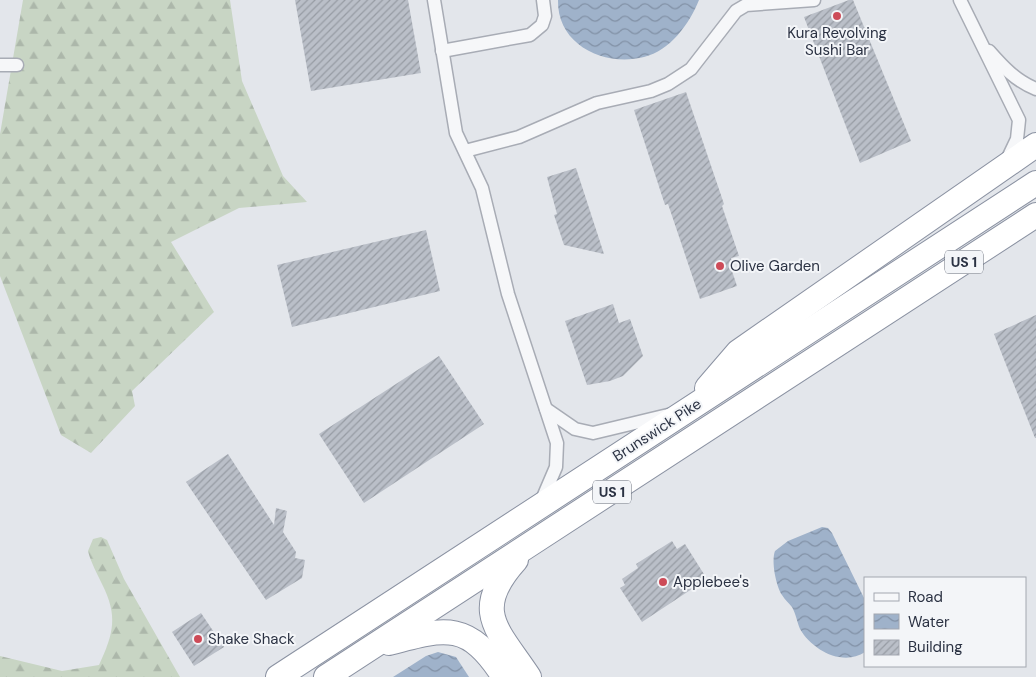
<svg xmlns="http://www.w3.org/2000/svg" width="1036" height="677" font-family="'DM Sans',sans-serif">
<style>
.forest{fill:url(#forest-firs)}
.water{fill:url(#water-waves)}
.building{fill:url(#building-hatch)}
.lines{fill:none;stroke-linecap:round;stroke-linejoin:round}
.street-casing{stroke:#a8acb5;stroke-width:15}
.highway-casing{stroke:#8b92a2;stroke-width:26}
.street{stroke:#f6f7f9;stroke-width:12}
.highway{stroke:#fff;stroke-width:24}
.poi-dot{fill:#cd4b58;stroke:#f3f5f8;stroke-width:2}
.labels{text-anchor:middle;stroke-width:4;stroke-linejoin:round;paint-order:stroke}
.shield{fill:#f3f5f8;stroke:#676c79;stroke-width:1}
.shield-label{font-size:14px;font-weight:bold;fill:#2b3243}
.poi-label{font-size:15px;fill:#2b3243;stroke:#f3f5f8;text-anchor:start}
.street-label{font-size:15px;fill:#2b3243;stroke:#f3f5f8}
</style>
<defs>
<pattern id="forest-firs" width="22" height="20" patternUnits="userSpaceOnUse" patternTransform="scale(1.25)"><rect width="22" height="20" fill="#c8d5c4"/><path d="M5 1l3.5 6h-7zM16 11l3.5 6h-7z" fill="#acb7aa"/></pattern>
<pattern id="water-waves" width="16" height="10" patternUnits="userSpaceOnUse" patternTransform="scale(1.25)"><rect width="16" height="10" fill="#9fb2ca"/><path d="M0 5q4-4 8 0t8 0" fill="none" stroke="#8291a6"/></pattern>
<pattern id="building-hatch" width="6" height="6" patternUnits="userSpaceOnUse" patternTransform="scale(1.25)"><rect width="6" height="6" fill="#babfc8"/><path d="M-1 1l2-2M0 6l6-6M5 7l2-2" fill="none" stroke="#979ca4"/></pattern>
</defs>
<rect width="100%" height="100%" fill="#e3e6eb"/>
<g class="forest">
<polygon points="23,0 230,0 242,81 283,176 307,202 239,208 171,242 214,312 132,391 135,406 91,453 61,435 0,276 0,134"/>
<path d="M101 537 107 540 124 579 180 677H0V656L62 671 99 665C114 633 118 616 102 584 97 573 91 563 88 551L93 539Z"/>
</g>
<g class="water">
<path d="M558 0H699C690 23 670 51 644 57 604 67 557 45 558 0Z"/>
<path d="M822 527 828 528 832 533 865 600V652C843 667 812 650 800 629 797 622 796 614 792 607 789 603 785 600 782 595 776 586 771 561 775 551L788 541Z"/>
<polygon points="438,652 456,657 469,677 393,677 426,656"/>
</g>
<g class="building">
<polygon points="295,0 408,0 421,73 311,91"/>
<polygon points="849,0 853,0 911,141 860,163 804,17"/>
<polygon points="686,92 724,204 722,206 739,256 731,258 735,270 732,271 737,286 700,299 668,204 665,205 634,110"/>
<polygon points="576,168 604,254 564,245 554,215 557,214 547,177"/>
<polygon points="426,230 440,291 292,327 277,265"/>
<polygon points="613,304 619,323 630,319 643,356 623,376 610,381 587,385 565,321"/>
<polygon points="1036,315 1036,438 1035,438 994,334"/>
<polygon points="439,356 484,424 364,503 319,434"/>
<polygon points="228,454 274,525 276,508 287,511 283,532 296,552 295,558 305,560 302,578 266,600 186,482"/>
<polygon points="672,541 677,549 685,544 707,579 642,622 620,588 625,585 622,579 638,568 636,564"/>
<polygon points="201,613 224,647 194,666 172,632"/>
</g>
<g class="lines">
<defs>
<g id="street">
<polyline points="434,0 456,133 482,188 508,294 557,443 556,467 541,502"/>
<polyline points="960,0 1019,120 1017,139 1007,160"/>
<polyline points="442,51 530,35 542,25 545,16 543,0"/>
<path d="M989 51C1003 67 1016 81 1036 89"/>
<polyline points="0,65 17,65"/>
<polyline points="465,151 519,137 597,103 651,91 668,84 691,69 736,11 746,5 814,0"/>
<polyline points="546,409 575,429 593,433 668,415"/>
</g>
<g id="highway">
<polyline points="707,388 738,352 1036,145"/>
<path d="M516 560C470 611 498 630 529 677"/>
<path d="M389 643C447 627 469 622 504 677"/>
<polyline points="278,677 1036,183"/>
<polyline points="326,677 1036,215"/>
</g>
</defs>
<use href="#street" class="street-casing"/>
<use href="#highway" class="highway-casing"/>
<use href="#street" class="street"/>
<use href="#highway" class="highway"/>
</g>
<g class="poi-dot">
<circle cx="837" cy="16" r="5"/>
<circle cx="720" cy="266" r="5"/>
<circle cx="663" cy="582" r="5"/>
<circle cx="198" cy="639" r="5"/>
</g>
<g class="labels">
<g class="shield">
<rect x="945" y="250.5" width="38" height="23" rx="4"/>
<rect x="593" y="480.5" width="38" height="23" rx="4"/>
</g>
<g class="shield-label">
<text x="964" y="267">US 1</text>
<text x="612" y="497">US 1</text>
</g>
<g class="poi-label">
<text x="837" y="38" text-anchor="middle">Kura Revolving<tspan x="837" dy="17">Sushi Bar</tspan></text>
<text x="730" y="271">Olive Garden</text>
<text x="673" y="587">Applebee's</text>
<text x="208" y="644">Shake Shack</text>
</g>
<g class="street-label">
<text transform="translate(657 430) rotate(-33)" y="5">Brunswick Pike</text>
</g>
</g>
<rect x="864" y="577" width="162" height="90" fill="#f3f5f8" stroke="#a3a7b0"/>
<rect x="874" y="593" width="25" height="8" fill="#f6f7f9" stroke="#a3a7b0"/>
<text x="908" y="602" font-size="15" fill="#2b3243">Road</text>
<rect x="874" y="614" width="25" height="15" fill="url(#water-waves)" stroke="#a3a7b0"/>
<text x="908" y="627" font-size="15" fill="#2b3243">Water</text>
<rect x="874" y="640" width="25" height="15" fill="url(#building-hatch)" stroke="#a3a7b0"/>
<text x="908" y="652" font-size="15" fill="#2b3243">Building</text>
</svg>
